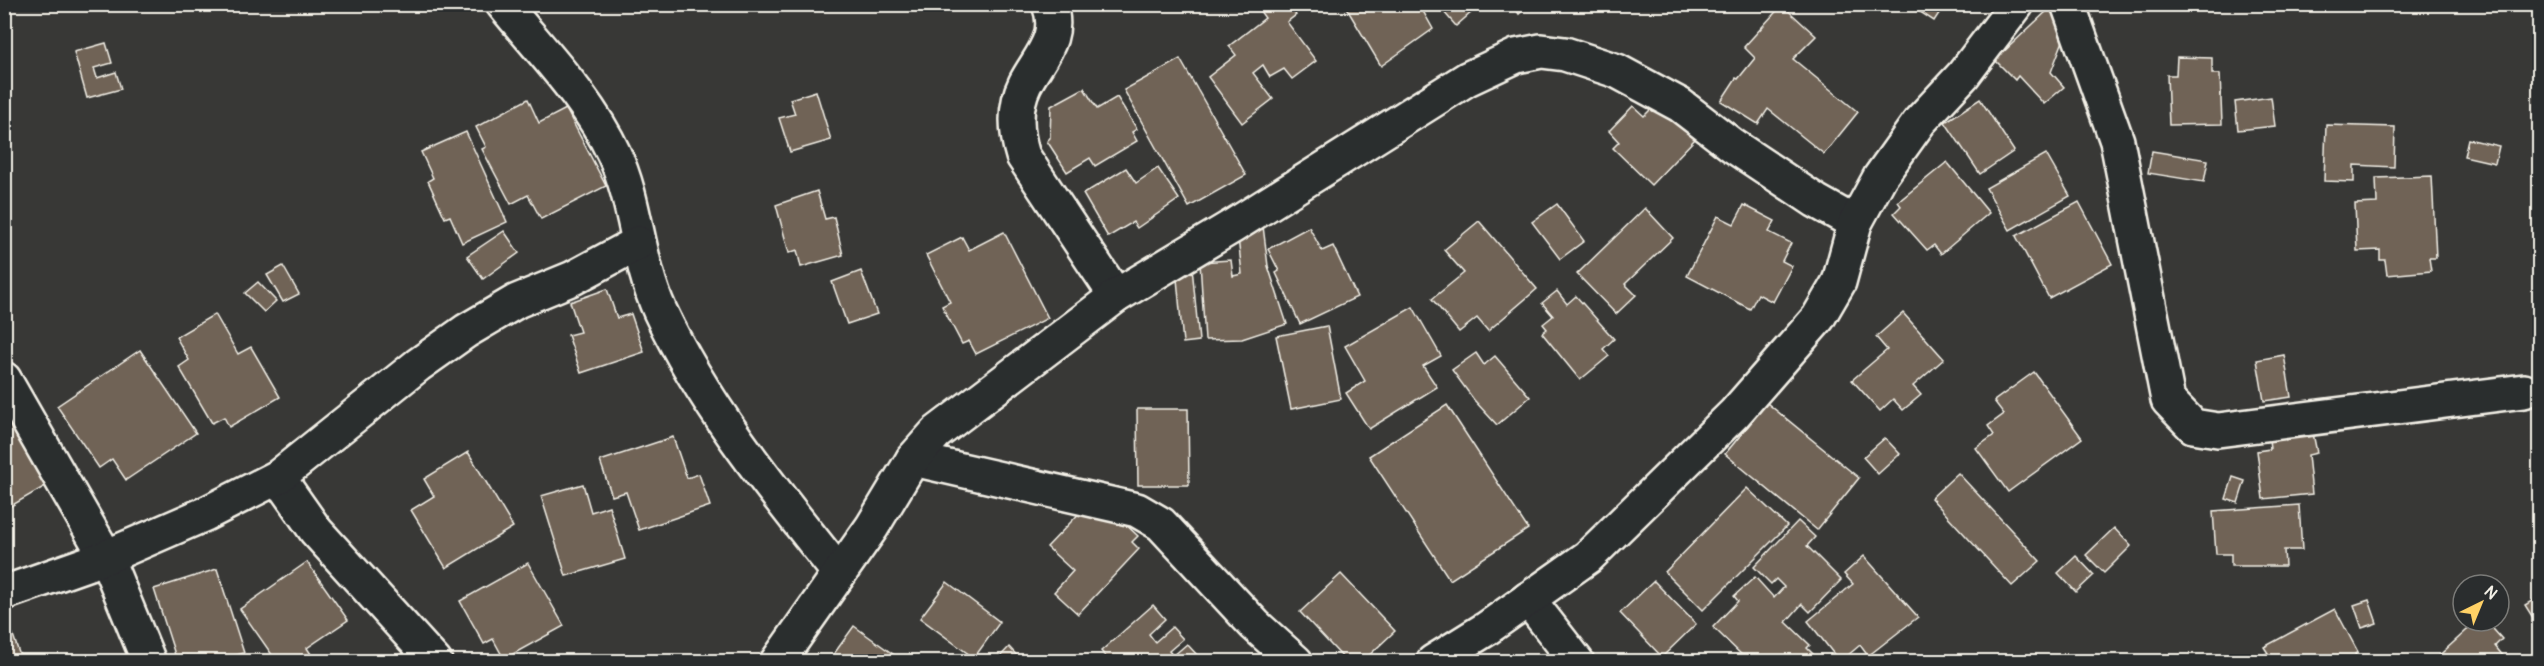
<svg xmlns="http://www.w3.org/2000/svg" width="2544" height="666" font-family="Pangolin,sans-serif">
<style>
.building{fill:#706357;stroke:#f4f1e8;stroke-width:1.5}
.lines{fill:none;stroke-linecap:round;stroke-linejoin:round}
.minor-casing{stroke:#f4f1e8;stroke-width:38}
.minor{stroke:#2a2d2e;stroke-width:33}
</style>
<rect width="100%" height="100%" fill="#383836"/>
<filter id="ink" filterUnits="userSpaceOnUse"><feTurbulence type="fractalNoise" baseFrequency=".0167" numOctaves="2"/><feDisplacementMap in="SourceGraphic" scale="12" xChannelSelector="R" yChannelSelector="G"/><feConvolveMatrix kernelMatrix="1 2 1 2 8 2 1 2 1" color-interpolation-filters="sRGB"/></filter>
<g filter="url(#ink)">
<g class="building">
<polygon points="1255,4 1288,4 1296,15 1287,22 1316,61 1292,79 1284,69 1270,77 1263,65 1253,73 1273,99 1242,123 1208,77 1236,55 1229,46 1265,18"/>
<polygon points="1344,4 1419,4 1433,29 1381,66"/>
<polygon points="1437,4 1481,4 1456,26"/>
<polygon points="1512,4 1530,4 1519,14"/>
<polygon points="1908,4 1945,4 1934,21"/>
<polygon points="1782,5 1816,36 1793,59 1858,112 1824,154 1768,109 1758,124 1721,101 1736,78 1738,79 1755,58 1744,47"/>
<polygon points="2049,9 2068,28 2051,72 2064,87 2044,104 2018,76 2015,80 1995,60"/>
<polygon points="106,43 112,63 94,68 97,78 116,72 121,89 87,98 74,52"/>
<polygon points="2177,57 2212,58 2212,74 2220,74 2222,124 2169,125 2167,75 2176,75"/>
<polygon points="1180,59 1246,175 1189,207 1124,90"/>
<polygon points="1084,88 1097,109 1117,97 1137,129 1132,132 1137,141 1095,166 1090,158 1067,172 1047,141 1050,138 1051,106"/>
<polygon points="816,91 831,140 790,152 779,118 795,114 790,99"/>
<polygon points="2271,97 2275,126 2238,130 2235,102"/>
<polygon points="528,99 539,123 566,109 606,186 541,219 528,195 511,204 482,149 486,147 476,127"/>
<polygon points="1980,99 2014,151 1980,174 1945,122"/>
<polygon points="1658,102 1696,138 1651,185 1613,148 1619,142 1609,131 1633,106 1644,116"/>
<polygon points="2326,125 2395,127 2394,167 2354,165 2354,182 2324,181"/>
<polygon points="466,132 507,222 462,243 450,216 445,218 428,181 433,178 421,152"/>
<polygon points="2468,139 2499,146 2495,163 2464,156"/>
<polygon points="2152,151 2208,160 2204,182 2148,173"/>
<polygon points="2046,154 2070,196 2010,230 1986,188"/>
<polygon points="1947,162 1989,213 1941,254 1934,245 1927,250 1894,213 1901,206 1898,202"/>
<polygon points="1126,168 1136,183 1158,168 1179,199 1137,228 1133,222 1108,237 1083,194"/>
<polygon points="2432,176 2436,258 2429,258 2431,271 2387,275 2385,260 2380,260 2380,250 2357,251 2355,204 2377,203 2376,178"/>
<polygon points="817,191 825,219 834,217 843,255 801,267 797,250 789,253 776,205"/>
<polygon points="2079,202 2112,264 2049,298 2016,236"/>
<polygon points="1557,204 1584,241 1560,259 1532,222"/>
<polygon points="1744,205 1775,221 1769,232 1791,243 1782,261 1792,266 1773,302 1758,294 1750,309 1687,276 1718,216 1734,224"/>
<polygon points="1645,208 1673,238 1625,284 1636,295 1616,314 1577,274"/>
<polygon points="1479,221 1537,289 1488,331 1477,318 1459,332 1432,299 1464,273 1444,250"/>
<polygon points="1263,226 1268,266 1287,324 1242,339 1205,340 1200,262 1231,260 1233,276 1242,274 1237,228"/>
<polygon points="1309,227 1322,251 1333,246 1357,297 1300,324 1276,273 1279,271 1268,249"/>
<polygon points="504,231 519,253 483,279 467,256"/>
<polygon points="1004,232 1048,318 976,354 969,341 962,344 942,306 950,302 926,255 962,237 969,250"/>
<polygon points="283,266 299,294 283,302 267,275"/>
<polygon points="1192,267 1199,341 1183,343 1176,268"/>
<polygon points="861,271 877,314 847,324 832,282"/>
<polygon points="258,282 276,301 264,312 245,293"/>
<polygon points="607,289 617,318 631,314 644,352 581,373 568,335 580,332 570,302"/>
<polygon points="1557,291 1567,304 1576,296 1614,339 1603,349 1609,356 1580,380 1542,333 1547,329 1543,324 1553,316 1542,303"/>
<polygon points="1413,307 1441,356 1423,366 1437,387 1369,429 1346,393 1365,381 1345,346"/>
<polygon points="1903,313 1944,359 1913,386 1921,395 1903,410 1893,399 1880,411 1852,380 1887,350 1876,337"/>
<polygon points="215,314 238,354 251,347 280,397 229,427 224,417 212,423 179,367 189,360 176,337"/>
<polygon points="1327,326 1341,399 1291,409 1276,336"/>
<polygon points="140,350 196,433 126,480 112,459 99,468 57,406"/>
<polygon points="1476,353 1484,365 1495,356 1530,397 1497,425 1474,400 1452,370"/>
<polygon points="2284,355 2291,397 2264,401 2257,360"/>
<polygon points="2034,372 2082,438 2008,492 1976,448 1994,435 1988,426 2004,414 1994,401"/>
<polygon points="1767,403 1859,478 1817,530 1725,454"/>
<polygon points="1447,405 1528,529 1450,580 1369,456"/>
<polygon points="1137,409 1188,409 1189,485 1138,485"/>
<polygon points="20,411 49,484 4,510 4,421"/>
<polygon points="2313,433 2317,453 2308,455 2312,494 2263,499 2257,451 2270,449 2269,439"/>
<polygon points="673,437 687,478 699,474 710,506 639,530 626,492 612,496 600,461"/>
<polygon points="1885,438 1900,454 1878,474 1863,457"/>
<polygon points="468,452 513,527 446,568 411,510 434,496 424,479"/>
<polygon points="1958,473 2040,561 2012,586 1931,498"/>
<polygon points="2233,477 2245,481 2238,503 2226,499"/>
<polygon points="583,484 591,512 609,506 625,559 566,576 541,496"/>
<polygon points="1747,488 1787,526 1703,610 1665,572"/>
<polygon points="1090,502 1108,508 1138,536 1132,542 1139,549 1078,614 1054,592 1073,571 1047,547"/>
<polygon points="2299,505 2302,550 2284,550 2285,566 2231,566 2231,554 2216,554 2213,511"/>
<polygon points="1798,521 1815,537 1807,546 1841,580 1810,612 1802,604 1786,622 1810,645 1807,648 1821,662 1749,662 1713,627 1738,601 1734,596 1755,577 1774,598 1784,587 1776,579 1771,584 1754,567"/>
<polygon points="2114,528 2131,546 2104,573 2086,555"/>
<polygon points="1864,556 1918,617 1868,656 1860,645 1840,662 1808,621 1853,584 1844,574"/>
<polygon points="2076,556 2094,575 2076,592 2058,573"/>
<polygon points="307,562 348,620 307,648 316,662 277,662 240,609"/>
<polygon points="528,563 564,626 504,659 493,639 484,644 460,601"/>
<polygon points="217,569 244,653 226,658 227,662 190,662 188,656 177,661 154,589"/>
<polygon points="1341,574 1395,631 1362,662 1347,662 1300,612"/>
<polygon points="1654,581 1696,624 1662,657 1620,613"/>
<polygon points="947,582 1000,622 974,658 920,618"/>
<polygon points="2540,596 2540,629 2525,605"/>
<polygon points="2369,600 2377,623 2362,628 2354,605"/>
<polygon points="1153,605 1165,619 1149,634 1155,642 1172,627 1183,639 1169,651 1173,656 1187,644 1198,656 1192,662 1110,662 1101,651"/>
<polygon points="2335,609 2358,652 2355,654 2359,662 2252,662 2268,653 2264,647"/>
<polygon points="2477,621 2486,621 2502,639 2495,646 2508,662 2432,662"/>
<polygon points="854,626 904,662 828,662"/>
<polygon points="11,629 22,662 4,662 4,632"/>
<polygon points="1009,647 1023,662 995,662"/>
<polygon points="1480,652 1486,662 1464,662"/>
<polygon points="613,659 613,662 561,662 561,660"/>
</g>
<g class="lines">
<defs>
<g id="minor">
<path d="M503 4C541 51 588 98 614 154 637 203 637 261 660 311 705 407 773 490 839 573"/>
<path d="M1049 4C1062 38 1039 57 1025 84 1013 108 1016 133 1023 156L1116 296"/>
<polyline points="2068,4 2117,141 2168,400 2193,426 2218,430 2524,391"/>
<polyline points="4,379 106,557 149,662"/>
<polyline points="913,459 1137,510 1161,524 1255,625 1296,662"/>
<polyline points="278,477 316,531 435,662"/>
<polyline points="4,593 106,557 205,514 278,477 418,365 466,331 517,301 573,278 638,243"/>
<polyline points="1528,599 1577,662"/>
<polyline points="777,662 872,527 913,459 936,433 1116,296 1233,226 1467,79 1516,56 1541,51 1565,54 1617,71 1680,105 1732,145 1816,201 1855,223"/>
<polyline points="1433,662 1486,629 1588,557 1735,413 1818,318 1839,282 1855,223 1880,177 1920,121 1963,75 2017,4"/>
</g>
</defs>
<use href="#minor" class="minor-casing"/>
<use href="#minor" class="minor"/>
</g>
</g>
<rect width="2544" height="666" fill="none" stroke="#2a2d2e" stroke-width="24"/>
<rect x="12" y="12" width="2520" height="642" fill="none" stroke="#f4f1e8" stroke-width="2" filter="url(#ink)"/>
<g transform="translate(2481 603) rotate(43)"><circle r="28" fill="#2a2d2e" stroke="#7b7b78" stroke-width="1.5"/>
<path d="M0-4.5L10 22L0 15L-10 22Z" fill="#ffd166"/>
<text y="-9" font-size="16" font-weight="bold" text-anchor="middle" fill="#f4f1e8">N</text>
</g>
</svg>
